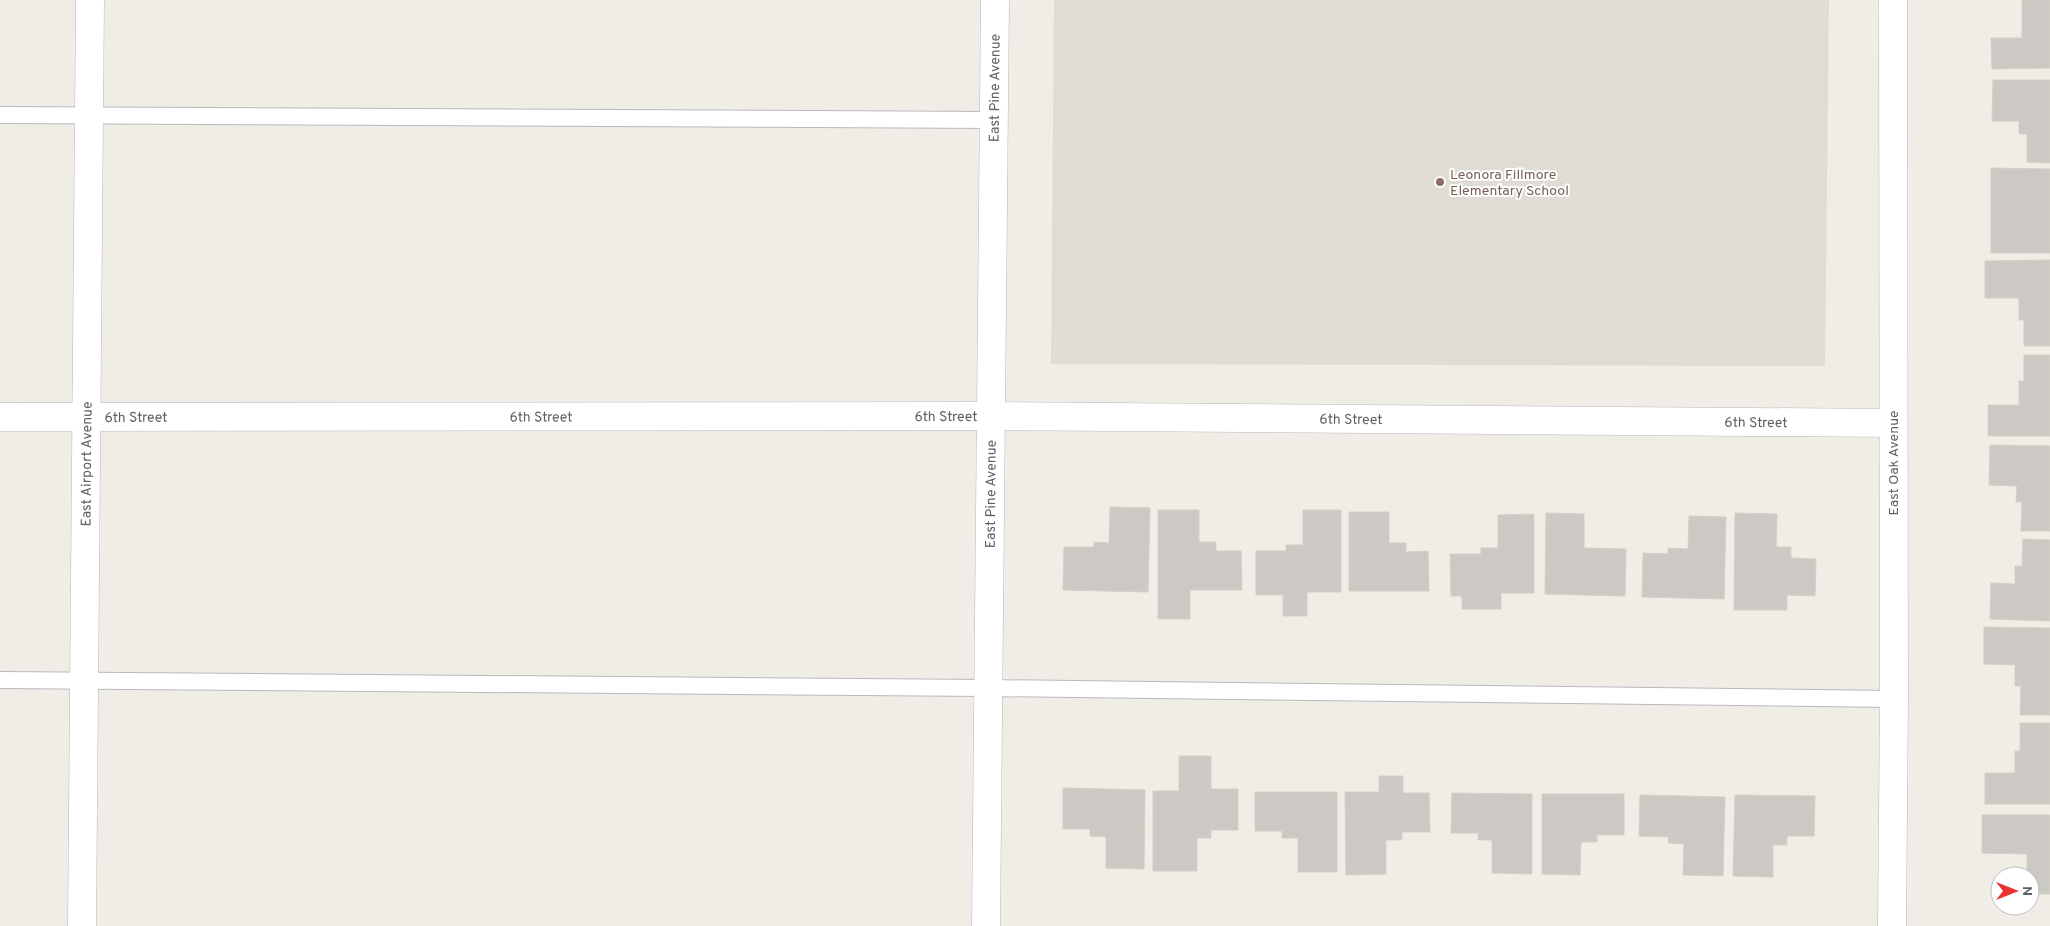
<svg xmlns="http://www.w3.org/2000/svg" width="2050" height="926" font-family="Overpass,sans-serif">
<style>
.education{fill:#e0dcd4}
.building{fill:#ccc8c3;stroke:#d5cfc4}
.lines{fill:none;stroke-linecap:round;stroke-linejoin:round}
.lane-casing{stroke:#b7b9bd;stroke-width:18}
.street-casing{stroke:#b7b9bd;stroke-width:29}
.lane{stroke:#fff;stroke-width:16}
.street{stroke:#fff;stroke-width:28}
.education-dot{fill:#8d6e63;stroke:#fff;stroke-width:2}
.labels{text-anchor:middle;stroke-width:4;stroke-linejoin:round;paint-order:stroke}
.street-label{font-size:14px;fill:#5e6267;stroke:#fff}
.education-label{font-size:14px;fill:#785e54;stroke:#fff;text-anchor:start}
</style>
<rect width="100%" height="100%" fill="#f0ede6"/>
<polygon class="education" points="1054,0 1829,0 1825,366 1051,364"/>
<g class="building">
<polygon points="2022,0 2050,0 2050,68 1992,69 1991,38 2022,38"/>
<polygon points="1993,80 2050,80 2050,163 2027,162 2027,134 2019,134 2019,121 1992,121"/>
<polygon points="1991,168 2050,169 2050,253 1991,253"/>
<polygon points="2050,260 2050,346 2024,346 2024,320 2019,320 2019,298 1985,298 1985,261"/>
<polygon points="2024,355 2050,355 2050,436 1988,436 1988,405 2019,405 2019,381 2024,381"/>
<polygon points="1990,445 2050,446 2050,531 2021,531 2022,502 2016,502 2017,486 1989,485"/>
<polygon points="1110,507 1150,508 1148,592 1063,590 1064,547 1094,547 1094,542 1109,543"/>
<polygon points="1158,510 1199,510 1199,542 1216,542 1216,551 1241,551 1242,590 1190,590 1190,619 1158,619"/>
<polygon points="1303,510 1341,510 1341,592 1307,592 1307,616 1283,616 1283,595 1256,595 1256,551 1286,551 1286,545 1303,545"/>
<polygon points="1349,512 1389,512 1389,543 1406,543 1406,552 1428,551 1429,591 1349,591"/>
<polygon points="1546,513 1584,514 1584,548 1626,549 1625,596 1545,594"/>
<polygon points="1735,513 1777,514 1776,547 1791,547 1791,558 1816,559 1815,596 1787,595 1787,610 1734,610"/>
<polygon points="1534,514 1534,593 1501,593 1501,609 1462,609 1462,596 1451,596 1450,554 1481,554 1481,548 1498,548 1498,515"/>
<polygon points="1689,516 1726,517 1724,599 1642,597 1643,553 1668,554 1668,548 1688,549"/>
<polygon points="2023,539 2050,540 2050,621 1990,619 1991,583 2015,584 2015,566 2022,566"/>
<polygon points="1984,627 2050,628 2050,715 2020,715 2021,686 2015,686 2015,665 1984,664"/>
<polygon points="2020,723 2050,723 2050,804 1985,804 1985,773 2015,773 2015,751 2020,751"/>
<polygon points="1179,756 1211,756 1211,789 1238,789 1238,830 1211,830 1211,838 1197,838 1197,871 1153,871 1153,791 1179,791"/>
<polygon points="1379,776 1403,776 1403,793 1429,793 1430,832 1402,832 1402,840 1386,840 1386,874 1346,875 1345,792 1379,792"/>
<polygon points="1063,788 1145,790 1144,869 1106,868 1106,837 1090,836 1090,829 1063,829"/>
<polygon points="1255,792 1337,792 1337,872 1298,872 1298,838 1282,838 1282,831 1255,831"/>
<polygon points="1452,793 1532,794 1532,874 1492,873 1492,840 1478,840 1478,833 1451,833"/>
<polygon points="1542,794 1624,794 1624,835 1597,835 1597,842 1581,842 1580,875 1542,874"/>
<polygon points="1640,795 1725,797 1723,876 1683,875 1684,844 1668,843 1669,837 1639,836"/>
<polygon points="1735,795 1815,796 1814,836 1787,836 1787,845 1773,845 1773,877 1733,876"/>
<polygon points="1982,815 2050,815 2050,894 2030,894 2030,876 2027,876 2027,854 1982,853"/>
</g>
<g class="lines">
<defs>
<g id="lane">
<polyline points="0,115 995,120"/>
<polyline points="0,680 987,688 1894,699"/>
</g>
<g id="street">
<path id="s1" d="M0 417 990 416 1892 423"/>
<path id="s2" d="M82 926 90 0"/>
<path id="s3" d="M986 926 995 0"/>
<polyline points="1892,926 1894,699 1893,0"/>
</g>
</defs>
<use href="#lane" class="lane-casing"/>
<use href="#street" class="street-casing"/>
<use href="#lane" class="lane"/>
<use href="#street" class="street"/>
</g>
<circle class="education-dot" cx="1440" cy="182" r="5"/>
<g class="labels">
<g class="street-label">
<text dy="5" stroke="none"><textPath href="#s3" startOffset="838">East Pine Avenue</textPath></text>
<text dy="5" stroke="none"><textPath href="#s1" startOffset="946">6th Street</textPath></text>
<text dy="5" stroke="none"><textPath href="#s1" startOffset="136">6th Street</textPath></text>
<text dy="5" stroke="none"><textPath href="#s1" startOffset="541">6th Street</textPath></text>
<text dy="5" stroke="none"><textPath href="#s1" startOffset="1351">6th Street</textPath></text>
<text dy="5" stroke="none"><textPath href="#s1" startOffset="1756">6th Street</textPath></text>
<text dy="5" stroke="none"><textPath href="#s2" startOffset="462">East Airport Avenue</textPath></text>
<text transform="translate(1893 463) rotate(-90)" y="5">East Oak Avenue</text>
<text dy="5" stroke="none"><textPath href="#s3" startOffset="432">East Pine Avenue</textPath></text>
</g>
<g class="education-label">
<text x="1450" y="179">Leonora Fillmore<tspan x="1450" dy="16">Elementary School</tspan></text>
</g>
</g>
<g transform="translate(2015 891) rotate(90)"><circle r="24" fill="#ffffff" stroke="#bfc0c2"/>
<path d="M0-4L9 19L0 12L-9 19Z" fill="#eb3331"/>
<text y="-8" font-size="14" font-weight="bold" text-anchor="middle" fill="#5e6267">N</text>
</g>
</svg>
